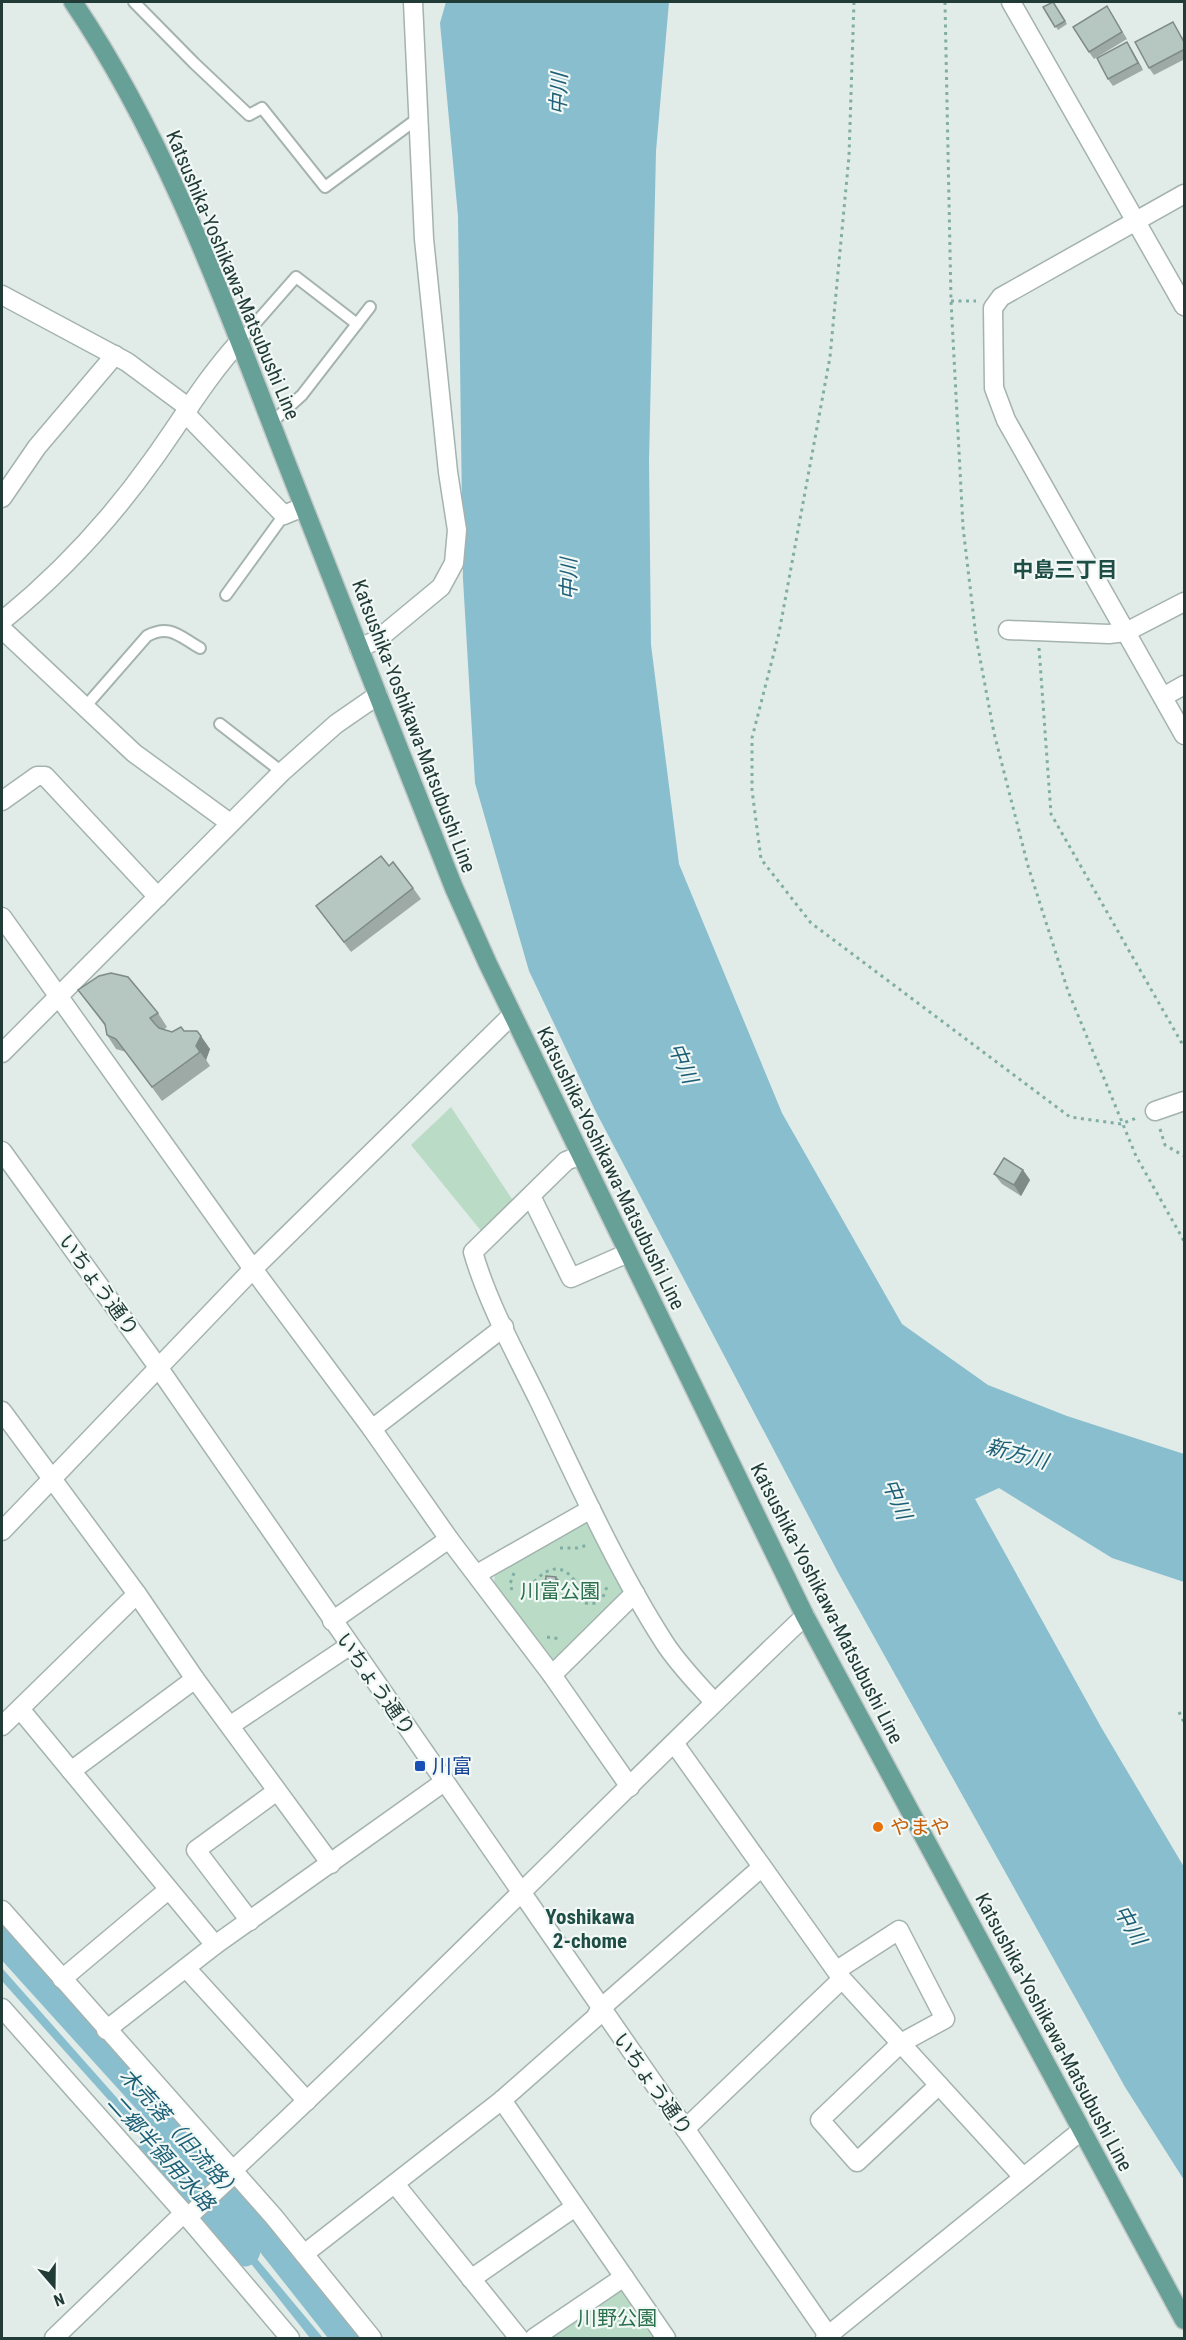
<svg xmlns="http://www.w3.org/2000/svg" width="1186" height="2340" font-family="'Roboto Condensed','Noto Sans JP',sans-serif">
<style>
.green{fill:#badcc6}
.water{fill:#89becf}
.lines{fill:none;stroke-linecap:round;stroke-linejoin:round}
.river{stroke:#89becf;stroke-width:33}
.service-casing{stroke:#a4b3af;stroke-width:14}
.minor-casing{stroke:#a4b3af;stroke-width:21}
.tertiary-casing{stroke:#a4b3af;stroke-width:21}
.primary-casing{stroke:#c1c8c7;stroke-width:21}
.path{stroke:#81aea4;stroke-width:3;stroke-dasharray:3 4.5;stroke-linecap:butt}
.service{stroke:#fff;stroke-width:10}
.minor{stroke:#fff;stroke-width:18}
.tertiary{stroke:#fff;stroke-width:18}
.primary{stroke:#66a096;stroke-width:18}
.wall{fill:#9daaa5}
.shaded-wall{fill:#7f8b86}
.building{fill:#b6c6c0;stroke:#7f8b86;stroke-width:1.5}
.transit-dot{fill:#1a4fb4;stroke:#f1f8f5;stroke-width:2}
.food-dot{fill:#e8710a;stroke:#f1f8f5;stroke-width:2}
.labels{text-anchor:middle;stroke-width:4.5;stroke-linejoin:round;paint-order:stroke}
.street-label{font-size:20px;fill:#213b37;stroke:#f1f8f5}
.park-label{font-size:20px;fill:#2c714d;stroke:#f1f8f5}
.transit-label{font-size:20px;fill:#164399;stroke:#f1f8f5;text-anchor:start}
.food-label{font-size:20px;fill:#c56008;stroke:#f1f8f5;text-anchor:start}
.water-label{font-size:21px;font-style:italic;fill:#1d5f76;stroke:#f1f8f5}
.neighbourhood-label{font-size:21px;font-weight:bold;fill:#1e4d45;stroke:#f1f8f5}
</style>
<rect width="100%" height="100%" fill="#e1ebe7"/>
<g class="green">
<polygon points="451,1107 514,1202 482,1232 411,1145"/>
<polygon points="585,1520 590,1523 627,1589 559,1663 552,1662 494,1583 495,1573"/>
<polygon points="622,2287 659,2338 553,2338"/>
</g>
<g class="water">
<polygon points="446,2 669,2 656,151 649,461 651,645 679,864 782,1113 902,1324 988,1385 1067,1416 1184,1454 1184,1582 1112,1558 999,1488 975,1499 1101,1727 1184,1867 1184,2180 1125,2087 839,1574 596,1112 529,971 475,783 463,579 458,216 440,23"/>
<polygon points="2,1968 186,2176 181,2181 2,1981"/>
<polygon points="218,2212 323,2338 310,2338 214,2217"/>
</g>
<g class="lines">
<g class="river">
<polyline points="2,1936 232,2190 349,2338"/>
<polyline points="155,2146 217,2215 244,2250"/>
</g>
<defs>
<g id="service">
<polyline points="134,2 194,63 249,115 262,108 325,187 417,119"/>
<polyline points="239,342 296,277 357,324"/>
<polyline points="271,423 302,395 370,307"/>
<polyline points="226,595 284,515"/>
<path d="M85 707 147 636C170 624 179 636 200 648"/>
<polyline points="220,724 282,772"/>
</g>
<g id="minor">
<polyline points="1011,2 1184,306"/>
<polyline points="1184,194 1001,297 993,308 994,388 1006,420 1184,735"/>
<polyline points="2,295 127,362 189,408"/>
<polyline points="185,413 284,515 303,507"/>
<polyline points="2,498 37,447 115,355"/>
<polyline points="2,629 134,753 230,823"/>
<polyline points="1008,630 1109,634 1126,632 1184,602"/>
<polyline points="359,648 377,640 441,587 454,563 457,530 448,472 424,239 413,2"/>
<polyline points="1163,697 1184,685"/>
<polyline points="2,801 37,776 45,776 158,897"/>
<polyline points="2,917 253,1269 372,1429 449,1539 552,1675 630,1787"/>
<polyline points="2,1053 282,772 336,724 378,695"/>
<polyline points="1155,1111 1184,1101"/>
<path d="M581 1155 566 1161 473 1252C488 1304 516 1354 540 1403 578 1482 616 1567 664 1642 678 1664 697 1683 714 1702"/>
<polyline points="531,1196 571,1278 628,1253"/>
<polyline points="2,1411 137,1594 195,1679 331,1864"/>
<polyline points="372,1429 504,1327"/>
<polyline points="477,1574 591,1509"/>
<polyline points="332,1621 449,1539"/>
<polyline points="552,1675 635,1593"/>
<polyline points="20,1709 215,1945"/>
<polyline points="231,1725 349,1646"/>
<polyline points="2,1726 137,1594"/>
<polyline points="674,1743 842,1979 1023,2177"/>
<polyline points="71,1771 195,1679"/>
<polyline points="2,1910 274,2217 372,2338"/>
<polyline points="250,1921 196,1850 277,1791"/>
<polyline points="186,1968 307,2101"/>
<polyline points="837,1970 899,1930 945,2019 901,2043 820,2120 857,2162 939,2085"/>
<polyline points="62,1979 168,1890"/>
<polyline points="106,2030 215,1945 444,1782"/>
<polyline points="502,2100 666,2338"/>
<polyline points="685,2129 842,1979"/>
<path d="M233 2170C427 1990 612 1799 805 1616"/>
<polyline points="395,2184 519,2338"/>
<polyline points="188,2217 235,2173"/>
<polyline points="304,2254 502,2100 595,2018 601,2008 762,1867"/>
<polyline points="471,2279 575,2207"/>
<polyline points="54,2338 184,2213"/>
<polyline points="534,2338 624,2277"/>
<polyline points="825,2338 1082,2130"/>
</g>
<g id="tertiary">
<path d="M2 621C59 575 110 520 152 461 181 421 206 378 239 342"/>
<polyline points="2,1151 158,1367 830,2338"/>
<polyline points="2,1531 253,1269 512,1015"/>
<polyline points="2,2008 184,2213 290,2338"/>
</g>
<path id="primary" d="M73 2C167 141 224 302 285 459 340 602 398 745 454 888L488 964 805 1616 1184 2320"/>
</defs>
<use href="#service" class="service-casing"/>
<use href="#minor" class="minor-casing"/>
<use href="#tertiary" class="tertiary-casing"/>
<use href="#primary" class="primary-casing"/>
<g class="path">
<polyline points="854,2 849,156 830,357 779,633 752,738 752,790 761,859 811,923 1070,1117 1121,1124 1139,1117"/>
<polyline points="945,2 951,301 963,527 976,637 994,733 1028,866 1068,991 1136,1156 1184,1241"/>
<polyline points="951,301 976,301"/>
<polyline points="1039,648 1051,814 1184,1047"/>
<polyline points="1160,1129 1165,1145 1184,1156"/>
<polyline points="560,1548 577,1548 588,1545"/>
<polyline points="512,1590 510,1584 514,1573"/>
<polyline points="603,1597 608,1584"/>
<path d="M520 1599C533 1582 554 1553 574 1580 572 1597 583 1608 599 1602"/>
<polyline points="547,1637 561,1639"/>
<polyline points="1179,1712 1184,1722"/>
</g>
<use href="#service" class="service"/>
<use href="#minor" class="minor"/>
<use href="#tertiary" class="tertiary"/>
<use href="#primary" class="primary"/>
</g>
<g class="wall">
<polygon points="1053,2 1067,24 1058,30 1043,7"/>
<polygon points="1112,14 1127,39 1094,59 1089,52"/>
<polygon points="1177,29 1185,42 1185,59 1154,75 1149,68"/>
<polygon points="1127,42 1132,50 1143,70 1113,86 1108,79"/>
<polygon points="389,866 413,888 421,899 351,952 316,906"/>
<polygon points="78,990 158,1013 167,1027 163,1030 172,1032 184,1031 210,1049 206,1060 210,1066 162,1101 126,1052 116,1049 107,1035 105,1026"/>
<polygon points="1023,1170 1030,1180 1021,1196 1002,1184 994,1174"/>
<polygon points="559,1580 557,1590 548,1588 545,1585"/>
</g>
<g class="shaded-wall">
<polygon points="1127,42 1132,50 1143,70 1138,63"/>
<polygon points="201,1036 210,1049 206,1060 210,1066 196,1046"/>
<polygon points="1023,1170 1030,1180 1021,1196 1014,1185"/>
<polygon points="556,1577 559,1580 557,1590 555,1586"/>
</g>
<g class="building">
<polygon points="1053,2 1065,21 1055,27 1043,7"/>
<polygon points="1107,6 1122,32 1089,52 1073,27"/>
<polygon points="1173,22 1185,44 1185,49 1149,68 1135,42"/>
<polygon points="1127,42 1138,63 1108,79 1097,58"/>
<polygon points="381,856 389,866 393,862 413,888 344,942 316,906"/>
<polygon points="111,973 128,977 158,1013 150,1018 155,1024 159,1028 172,1032 181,1027 184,1031 197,1031 201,1036 196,1046 200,1052 152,1087 116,1039 107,1035 105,1024 78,990 99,976"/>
<polygon points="1004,1158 1023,1170 1014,1185 994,1174"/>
<polygon points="546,1576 556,1577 555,1586 545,1585"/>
</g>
<rect class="transit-dot" x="414" y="1760" width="12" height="12" rx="3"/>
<circle class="food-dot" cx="878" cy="1827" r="6"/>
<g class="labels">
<g class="street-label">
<text transform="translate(233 275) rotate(67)" y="7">Katsushika-Yoshikawa-Matsubushi Line</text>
<text transform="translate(414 726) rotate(69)" y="7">Katsushika-Yoshikawa-Matsubushi Line</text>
<text transform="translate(611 1168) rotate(64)" y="7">Katsushika-Yoshikawa-Matsubushi Line</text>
<text transform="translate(99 1285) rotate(54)" y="7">いちょう通り</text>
<text transform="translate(827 1603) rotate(63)" y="7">Katsushika-Yoshikawa-Matsubushi Line</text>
<text transform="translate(376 1684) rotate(55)" y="7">いちょう通り</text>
<text transform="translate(1054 2032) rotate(62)" y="7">Katsushika-Yoshikawa-Matsubushi Line</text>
<text transform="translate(653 2084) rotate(55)" y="7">いちょう通り</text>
</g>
<g class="park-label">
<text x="560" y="1598">川富公園</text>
<text x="617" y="2325">川野公園</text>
</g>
<g class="transit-label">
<text x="432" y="1773">川富</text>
</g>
<g class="food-label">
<text x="890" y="1834">やまや</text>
</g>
<g class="water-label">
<text transform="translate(559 94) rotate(-88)" y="7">中川</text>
<text transform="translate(569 579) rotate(-90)" y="7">中川</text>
<text transform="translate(683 1063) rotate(67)" y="7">中川</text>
<text transform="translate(1017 1454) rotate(15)" y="7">新方川</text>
<text transform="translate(897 1499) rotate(67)" y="7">中川</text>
<text transform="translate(1130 1925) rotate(60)" y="7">中川</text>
<text transform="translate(180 2134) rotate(48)" y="7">木売落（旧流路）</text>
<text transform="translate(161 2153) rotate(48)" y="7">二郷半領用水路</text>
</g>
<g class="neighbourhood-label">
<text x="1065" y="577">中島三丁目</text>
<text x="590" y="1924">Yoshikawa<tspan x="590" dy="24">2-chome</tspan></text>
</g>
</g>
<rect width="1186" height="2340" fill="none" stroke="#213b37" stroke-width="6"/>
<g transform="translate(54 2286) rotate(160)" stroke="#f1f8f5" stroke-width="4.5" paint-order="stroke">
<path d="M0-4.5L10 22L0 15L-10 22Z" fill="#213b37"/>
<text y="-9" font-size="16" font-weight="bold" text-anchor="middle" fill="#213b37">N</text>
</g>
</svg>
